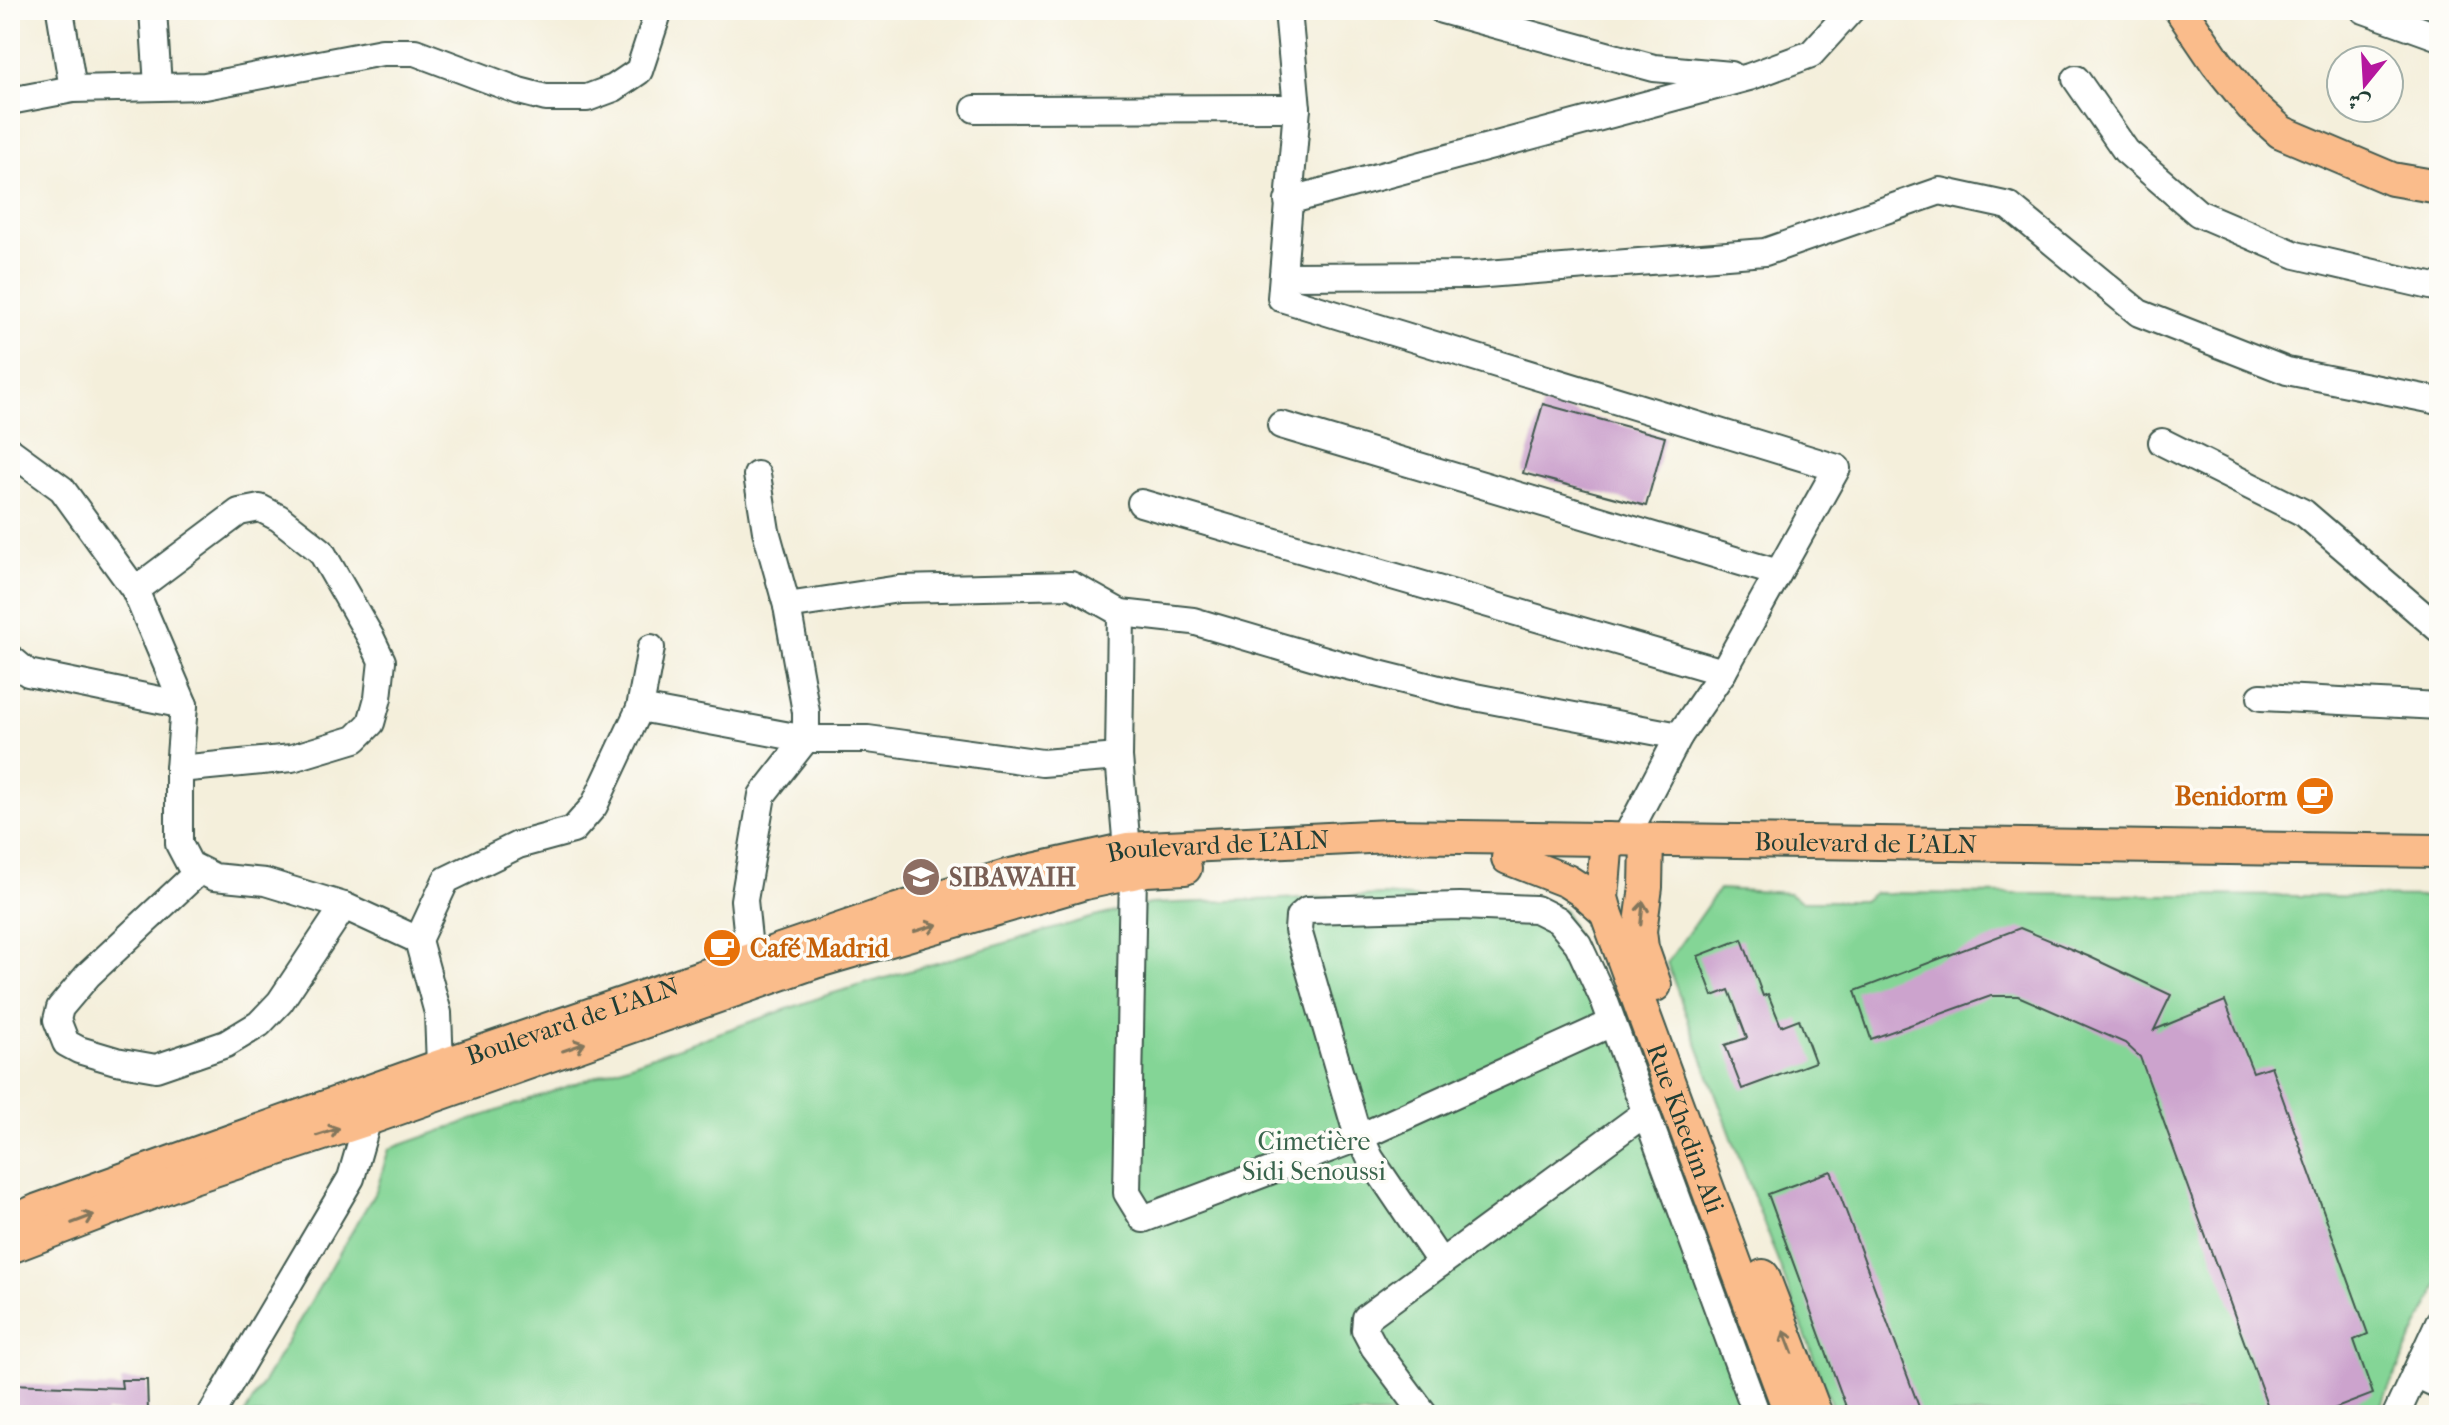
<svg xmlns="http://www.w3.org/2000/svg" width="2449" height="1425" font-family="'IM FELL French Canon',Amiri,serif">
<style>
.green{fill:#84d596;stroke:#528965;stroke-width:2}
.building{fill:#cca3cd}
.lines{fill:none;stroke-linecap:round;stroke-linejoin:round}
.minor-casing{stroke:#3f584d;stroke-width:30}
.major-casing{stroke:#3f584d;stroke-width:36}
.minor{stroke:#fff;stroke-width:26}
.major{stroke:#fabc8b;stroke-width:32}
.oneway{stroke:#82765b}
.labels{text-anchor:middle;stroke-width:7;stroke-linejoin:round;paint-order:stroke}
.food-label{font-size:26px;font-weight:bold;fill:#c56008;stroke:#fdfcf7;text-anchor:end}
.street-label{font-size:26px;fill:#1f3d34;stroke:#fdfcf7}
.education-label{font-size:26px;font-weight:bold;fill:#785e54;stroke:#fdfcf7;text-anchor:start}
.park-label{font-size:26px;fill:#38634c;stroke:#fdfcf7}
</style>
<rect width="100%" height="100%" fill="#fdfcf7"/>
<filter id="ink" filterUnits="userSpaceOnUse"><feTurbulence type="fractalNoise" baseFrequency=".0125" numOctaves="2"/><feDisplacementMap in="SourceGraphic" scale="16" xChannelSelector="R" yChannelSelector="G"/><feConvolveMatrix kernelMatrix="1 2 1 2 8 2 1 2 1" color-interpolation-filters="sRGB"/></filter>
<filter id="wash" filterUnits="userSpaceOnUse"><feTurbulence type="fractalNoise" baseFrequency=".006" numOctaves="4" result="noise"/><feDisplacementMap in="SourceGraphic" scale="32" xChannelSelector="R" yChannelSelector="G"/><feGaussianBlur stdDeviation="1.8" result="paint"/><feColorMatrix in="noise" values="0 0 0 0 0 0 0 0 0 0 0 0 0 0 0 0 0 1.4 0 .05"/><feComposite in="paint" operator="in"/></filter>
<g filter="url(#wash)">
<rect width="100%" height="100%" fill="#f4efdb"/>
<g class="green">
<polygon points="1719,889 1789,893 1801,901 1863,901 1874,893 2439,897 2439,1283 2376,1415 1835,1415 1667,963"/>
<polygon points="1383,895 1565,910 1769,1415 244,1415 377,1189 389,1149 827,995 1094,917 1150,904"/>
</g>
<g id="blocks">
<g class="building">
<polygon points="1543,404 1665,437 1646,506 1523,473"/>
<polygon points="2020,928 2090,957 2171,995 2154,1030 2225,1001 2253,1072 2271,1066 2368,1334 2354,1340 2373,1394 2318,1415 2271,1415 2140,1057 2125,1043 2018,996 1991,996 1871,1039 1855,991"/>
<polygon points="1742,939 1763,996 1768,994 1781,1026 1799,1019 1815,1062 1742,1089 1725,1045 1747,1038 1729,990 1713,996 1698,956"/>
<polygon points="1831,1171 1922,1415 1849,1415 1768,1194"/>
<polygon points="121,1380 147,1380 148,1412 106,1412 106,1415 81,1415 81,1411 10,1410 10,1384 122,1388"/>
</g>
</g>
</g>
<g filter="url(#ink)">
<use href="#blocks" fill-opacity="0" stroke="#3f584d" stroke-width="2"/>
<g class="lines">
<defs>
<g id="minor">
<polyline points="60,10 73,89"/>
<polyline points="153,10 158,86"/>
<polyline points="1288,10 1297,108 1281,298 1837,468 1723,672 1679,736 1625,839"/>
<polyline points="1442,10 1654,68 1731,75"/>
<polyline points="2364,10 2439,37"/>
<polyline points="2076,79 2126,151 2198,213 2296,255 2439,288"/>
<polyline points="10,101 73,89 205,86 382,52 415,52 519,91 546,98 587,98 614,88 639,71 659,10"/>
<polyline points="975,109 1297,108"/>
<polyline points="1288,201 1749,77 1811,54 1851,10"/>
<polyline points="1283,276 1474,275 1765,252 1940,191 2009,206 2139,313 2287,371 2439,401"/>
<polyline points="1281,425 1778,573"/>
<polyline points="2162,442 2304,513 2439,629"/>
<polyline points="10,451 62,489 135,590 184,705 179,769 179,844 190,865 214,877 265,882 344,906 418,940 438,1013 440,1066 443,1084"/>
<polyline points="1141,503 1723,672"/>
<polyline points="135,590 239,512 260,508 279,518 321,551 371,638 382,661 378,698 371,723 355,739 292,758 179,769"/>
<polyline points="787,606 899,589 1071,585 1121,613 1193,621 1339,664 1459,694 1679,736"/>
<polyline points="1121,613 1119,757 1127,849"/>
<polyline points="10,658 28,673 184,705"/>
<polyline points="2261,697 2439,706"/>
<polyline points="640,708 651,648"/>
<polyline points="199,871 88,975 60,1008 57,1020 66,1043 79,1050 116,1061 156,1068 226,1044 259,1024 280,1002 344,906"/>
<polyline points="1133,873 1127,1193 1143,1219 1360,1137 1612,1023"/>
<polyline points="418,940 446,880 518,845 573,830 594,806 640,708 806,739 806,712 787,606 766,531 757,475"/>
<polyline points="756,979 750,959 744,900 762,795 806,739 868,739 1042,763 1119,757"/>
<polyline points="1441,1263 1370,1158 1354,1123 1298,930 1299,917 1307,910 1460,906 1536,909 1558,920 1578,944 1605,1002 1757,1415"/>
<polyline points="2415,1374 2439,1385"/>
<polyline points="211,1415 351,1178 368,1119"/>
<polyline points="1425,1415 1374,1347 1365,1330 1366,1318 1645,1113"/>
<polyline points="2396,1415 2439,1322"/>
</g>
<g id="major">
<polyline points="2181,10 2217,63 2251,105 2281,132 2392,179 2439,187"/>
<path id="s1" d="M1607 839 1602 898 1606 912 1791 1415"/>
<polyline points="1647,839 1646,887 1640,931 1642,948 1655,985"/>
<polyline points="1508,858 1567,881 1581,890 1606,912"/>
<path id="s2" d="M10 1223 38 1210 440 1066 897 910 1006 876 1127 849 1389 836 2439 851"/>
<polyline points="10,1247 190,1178 368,1119 815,962 1085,883 1146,870 1185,868"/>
<polyline points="1763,1276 1816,1415"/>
</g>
</defs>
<use href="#minor" class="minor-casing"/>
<use href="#major" class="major-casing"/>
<use href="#minor" class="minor"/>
<use href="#major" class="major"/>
</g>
<defs><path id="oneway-shaft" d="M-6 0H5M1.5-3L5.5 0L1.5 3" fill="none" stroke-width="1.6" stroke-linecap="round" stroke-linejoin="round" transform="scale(2)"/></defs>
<g class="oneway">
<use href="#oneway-shaft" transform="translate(1642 913) rotate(-84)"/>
<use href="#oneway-shaft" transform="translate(926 928) rotate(-17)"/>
<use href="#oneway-shaft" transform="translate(574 1047) rotate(-19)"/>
<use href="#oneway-shaft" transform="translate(328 1132) rotate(-18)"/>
<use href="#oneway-shaft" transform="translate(83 1219) rotate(-21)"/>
<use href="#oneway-shaft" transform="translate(1788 1342) rotate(-111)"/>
</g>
</g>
<defs>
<symbol id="cafe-disc" viewBox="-11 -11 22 22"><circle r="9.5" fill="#e8710a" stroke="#fdfcf7"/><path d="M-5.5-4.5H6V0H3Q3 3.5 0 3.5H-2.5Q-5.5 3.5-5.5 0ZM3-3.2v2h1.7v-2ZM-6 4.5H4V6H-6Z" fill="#fff"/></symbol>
<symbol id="school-disc" viewBox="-11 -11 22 22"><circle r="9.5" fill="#8d6e63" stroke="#fdfcf7"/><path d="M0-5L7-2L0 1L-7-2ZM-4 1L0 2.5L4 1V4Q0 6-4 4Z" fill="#fff"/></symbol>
</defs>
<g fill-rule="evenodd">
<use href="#cafe-disc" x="2293" y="774" width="44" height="44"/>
<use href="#school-disc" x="899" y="855" width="44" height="44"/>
<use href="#cafe-disc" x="700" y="926" width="44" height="44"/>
</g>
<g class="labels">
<g class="food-label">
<text x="2287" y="805">Benidorm</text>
<text x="750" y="957" text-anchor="start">Café Madrid</text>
</g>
<g class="street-label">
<text dy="9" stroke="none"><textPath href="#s2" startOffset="1918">Boulevard de L'ALN</textPath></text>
<text dy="9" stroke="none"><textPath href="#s2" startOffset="1270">Boulevard de L'ALN</textPath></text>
<text dy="9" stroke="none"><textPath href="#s2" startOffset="598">Boulevard de L'ALN</textPath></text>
<text dy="9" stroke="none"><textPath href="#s1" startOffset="304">Rue Khedim Ali</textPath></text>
</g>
<g class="education-label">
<text x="949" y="886">SIBAWAIH</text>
</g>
<g class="park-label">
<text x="1314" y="1150">Cimetière<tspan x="1314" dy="30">Sidi Senoussi</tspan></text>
</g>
</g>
<rect width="2449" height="1425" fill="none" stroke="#fdfcf7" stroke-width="40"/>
<g transform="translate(2365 84) rotate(198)"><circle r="38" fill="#fdfcf7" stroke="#a4b0a9" stroke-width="2"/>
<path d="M0-6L14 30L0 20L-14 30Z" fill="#b5179e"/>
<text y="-12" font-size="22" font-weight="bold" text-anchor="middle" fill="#1f3d34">ش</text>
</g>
</svg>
